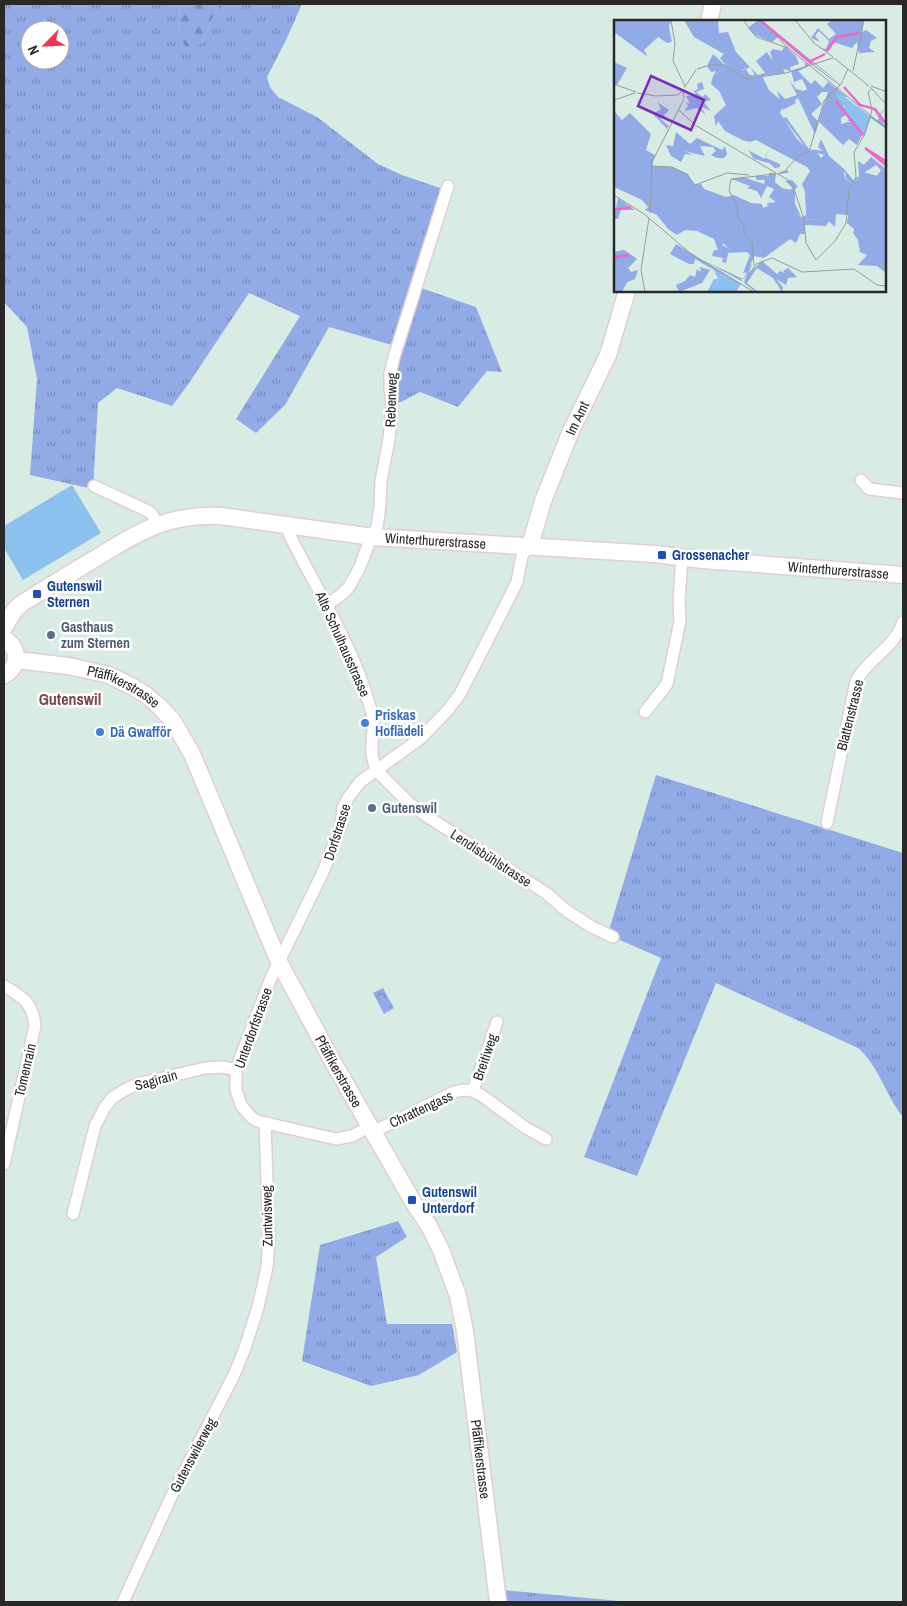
<svg xmlns="http://www.w3.org/2000/svg" width="907" height="1606" font-family="'Archivo Narrow',sans-serif">
<style>
.grass{fill:url(#grass-tufts);fill-rule:evenodd}
.forest{fill:url(#forest-firs)}
.park{fill:url(#park-crowns)}
.pitch{fill:#8cc0ee}
.lines{fill:none;stroke-linecap:round;stroke-linejoin:round}
.street-casing{stroke:#e2ced1;stroke-width:14}
.secondary-casing{stroke:#e2ced1;stroke-width:19}
.street{stroke:#fff;stroke-width:11}
.secondary{stroke:#fff;stroke-width:16}
.transit-dot{fill:#1a4fb4;stroke:#fff;stroke-width:2}
.service-dot{fill:#5c6f8a;stroke:#fff;stroke-width:2}
.shop-dot{fill:#3f7fe0;stroke:#fff;stroke-width:2}
.labels{text-anchor:middle;stroke-width:5;stroke-linejoin:round;paint-order:stroke}
.street-label{font-size:14px;fill:#282828;stroke:#fff}
.transit-label{font-size:14px;font-weight:bold;fill:#164399;stroke:#fff;text-anchor:start}
.service-label{font-size:14px;font-weight:bold;fill:#4e5e75;stroke:#fff;text-anchor:start}
.shop-label{font-size:14px;font-weight:bold;fill:#366cbe;stroke:#fff;text-anchor:start}
.quarter-label{font-size:16px;font-weight:bold;fill:#7a474d;stroke:#fff}
.inset-river{fill:none;stroke:#f465c7;stroke-width:2.5}
.inset-road{fill:none;stroke:#929e99;stroke-width:1}
.view{fill:#7b2cbf;fill-opacity:0.15;stroke:#7b2cbf;stroke-width:2.5}
.inset-edge{fill:none;stroke:#282828;stroke-width:2.5}
</style>
<defs>
<pattern id="grass-tufts" width="24" height="20" patternUnits="userSpaceOnUse" patternTransform="scale(1.25)"><rect width="24" height="20" fill="#92aae6"/><path d="M3 7l-1-3M5 7V3M7 7l1-3M15 17l-1-3M17 17v-4M19 17l1-3" fill="none" stroke="#778aba"/></pattern>
<pattern id="forest-firs" width="22" height="20" patternUnits="userSpaceOnUse" patternTransform="scale(1.25)"><rect width="22" height="20" fill="#92aae6"/><path d="M5 1l3.5 6h-7zM16 11l3.5 6h-7z" fill="#778aba"/></pattern>
<pattern id="park-crowns" width="20" height="18" patternUnits="userSpaceOnUse" patternTransform="scale(1.25)"><rect width="20" height="18" fill="#92aae6"/><path d="M2 6a3 3 0 1 1 6 0M12 15a3 3 0 1 1 6 0" fill="none" stroke="#778aba"/></pattern>
</defs>
<rect width="100%" height="100%" fill="#d9ece4"/>
<g class="grass">
<path d="M4 4H180L178 36 201 44 219 4H302L286 40 267 77 270 87 278 97 317 117 378 164 402 175 443 189 421 288 476 307 502 372 487 371 458 407 420 392 397 404 392 345 329 327 285 405 256 433 236 419 300 316 249 293 187 386 172 406 117 388 98 403 93 489 30 475 37 379 27 327 4 302ZM30 30H60V60H30Z"/>
<path d="M656 775 903 853V1117C886 1096 879 1066 858 1048L716 983 637 1176 584 1157 661 958 613 937 610 927Z"/>
<polygon points="398,1221 407,1237 376,1257 387,1324 452,1324 457,1352 419,1375 371,1386 302,1361 320,1245"/>
<polygon points="503,1590 630,1602 505,1602"/>
</g>
<polygon class="forest" points="180,4 219,4 201,44 186,47 178,36"/>
<polygon class="park" points="383,988 394,1008 384,1014 373,993"/>
<polygon class="pitch" points="72,485 101,533 23,580 4,548 4,526"/>
<g class="lines">
<defs>
<g id="street">
<polyline points="861,480 869,489 903,493"/>
<polyline points="94,486 148,511 152,514 157,524"/>
<path d="M288 525 289 534C318 592 354 647 371 710 375 723 372 735 372 748 371 755 374 763 376 770"/>
<polyline points="327,605 341,595 349,587 360,567 368,545 377,527 380,506 381,481 389,439 392,407 390,387 390,374 394,357 448,186"/>
<polyline points="645,712 667,684 680,621 679,600 682,558"/>
<polyline points="376,770 410,804 425,815 546,893 567,911 592,927 613,937"/>
<path d="M827 823 856 681C869 657 894 649 903 622"/>
<path d="M4 986C23 997 33 1003 35 1026L4 1164"/>
<polyline points="473,1091 497,1022"/>
<polyline points="371,1126 352,1136 336,1139 257,1121 251,1117 241,1105 236,1090 236,1069 271,978 323,872 341,825 343,808 348,798 360,782 421,738 448,710 460,694 506,604 517,582 522,556 528,547"/>
<polyline points="373,1132 454,1092 463,1090 473,1091 481,1095 526,1128 546,1139"/>
<polyline points="73,1214 95,1126 105,1107 112,1098 123,1091 137,1084 205,1068 220,1067 236,1069"/>
<polyline points="123,1602 172,1495 234,1375 245,1348 258,1307 267,1267 269,1241 265,1123"/>
</g>
<g id="secondary">
<polyline points="709,21 713,4"/>
<path id="s1" d="M528 547 532 539 543 501 571 431 608 355 627 291"/>
<path id="s2" d="M4 628 14 611 21 604C45 589 69 574 93 560 139 532 165 514 221 516L373 537 655 554 703 560 903 575"/>
<path d="M4 639C20 647 20 667 4 675"/>
<path id="s3" d="M16 660 69 666 109 675 133 687 146 695 159 706 173 721 192 754 279 962 333 1062 412 1200 429 1226 441 1250 458 1296 465 1331 498 1602"/>
</g>
</defs>
<use href="#street" class="street-casing"/>
<use href="#secondary" class="secondary-casing"/>
<use href="#street" class="street"/>
<use href="#secondary" class="secondary"/>
</g>
<g class="transit-dot">
<rect x="657" y="550" width="10" height="10" rx="2.5"/>
<rect x="32" y="589" width="10" height="10" rx="2.5"/>
<rect x="407" y="1195" width="10" height="10" rx="2.5"/>
</g>
<g class="service-dot">
<circle cx="51" cy="635" r="5"/>
<circle cx="372" cy="808" r="5"/>
</g>
<g class="shop-dot">
<circle cx="365" cy="723" r="5"/>
<circle cx="100" cy="732" r="5"/>
</g>
<g class="labels">
<g class="street-label">
<text transform="translate(391 400) rotate(-88)" y="5">Rebenweg</text>
<text dy="5" stroke="none"><textPath href="#s1" startOffset="138">Im Amt</textPath></text>
<text dy="5" stroke="none"><textPath href="#s2" startOffset="468">Winterthurerstrasse</textPath></text>
<text dy="5" stroke="none"><textPath href="#s2" startOffset="872">Winterthurerstrasse</textPath></text>
<text transform="translate(343 644) rotate(66)" y="5">Alte Schulhausstrasse</text>
<text dy="5" stroke="none"><textPath href="#s3" startOffset="112">Pfäffikerstrasse</textPath></text>
<text transform="translate(850 715) rotate(-76)" y="5">Blattenstrasse</text>
<text transform="translate(337 832) rotate(-72)" y="5">Dorfstrasse</text>
<text transform="translate(491 858) rotate(33)" y="5">Lendisbühlstrasse</text>
<text transform="translate(253 1028) rotate(-70)" y="5">Unterdorfstrasse</text>
<text transform="translate(485 1057) rotate(-71)" y="5">Breitiweg</text>
<text transform="translate(25 1070) rotate(-77)" y="5">Tomenrain</text>
<text dy="5" stroke="none"><textPath href="#s3" startOffset="562">Pfäffikerstrasse</textPath></text>
<text transform="translate(156 1080) rotate(-15)" y="5">Sagirain</text>
<text transform="translate(421 1109) rotate(-25)" y="5">Chrattengass</text>
<text transform="translate(267 1216) rotate(-91)" y="5">Zuntwisweg</text>
<text transform="translate(193 1455) rotate(-62)" y="5">Gutenswilerweg</text>
<text dy="5" stroke="none"><textPath href="#s3" startOffset="982">Pfäffikerstrasse</textPath></text>
</g>
<g class="transit-label">
<text x="672" y="560">Grossenacher</text>
<text x="47" y="591">Gutenswil<tspan x="47" dy="16">Sternen</tspan></text>
<text x="422" y="1197">Gutenswil<tspan x="422" dy="16">Unterdorf</tspan></text>
</g>
<g class="service-label">
<text x="61" y="632">Gasthaus<tspan x="61" dy="16">zum Sternen</tspan></text>
<text x="382" y="813">Gutenswil</text>
</g>
<g class="shop-label">
<text x="375" y="720">Priskas<tspan x="375" dy="16">Hoflädeli</tspan></text>
<text x="110" y="737">Dä Gwafför</text>
</g>
<g class="quarter-label">
<text x="70" y="705">Gutenswil</text>
</g>
</g>
<g transform="translate(614 20)">
<rect width="272" height="272" fill="#d9ece4"/>
<path d="M144 0H147L227 64 164 17 158 22 141 15 134 8ZM218 0H250L248 12 252 10 263 18 257 21 255 28 261 32 245 33 243 22 238 28 219 22 213 32 206 28 212 29 215 21 205 11 201 16 206 22 197 18 204 8 215 19 222 14 213 4ZM160 23 173 28 182 36 185 44 176 47 177 51 190 47 192 42 195 46 180 53 184 51 197 64 201 60 209 68 214 62 233 77 227 78 232 95 227 98V104L256 96 263 101 265 98 260 90 247 85 233 72 248 85 259 88 265 95 272 87 266 96 272 109 257 98 243 125 235 119 229 125 205 102 201 114 184 78 181 80 182 83 169 90 163 71 171 79 183 75 175 60 182 69 190 71 193 69 188 59 180 62 177 51 169 49 171 53 134 58 128 51 134 48 132 50 136 55H141L136 47 144 55 151 53 142 41 153 32 159 41 156 32 159 29 168 31 170 27ZM208 72H214L204 101 197 94 208 84 203 77ZM99 34 113 47 99 56 102 51 97 52 93 46ZM0 42 13 48 3 65 0 64ZM88 62 90 69 82 72 89 77 91 74 97 80 90 82 97 91 86 86 92 95 83 88 70 91 74 86 72 82 76 84 72 76 82 75 80 71 84 69 83 64ZM43 82 55 90 47 99 55 106 53 109 39 94 47 89ZM172 97 195 129 209 131 204 127 207 119 215 136 230 149 240 161 242 157H244L241 161 238 164 231 157 232 154 210 135 193 129 169 98ZM62 112 76 124 83 118 108 130 111 126 113 134 110 138H103L97 135 102 131 99 127 86 126 91 136 70 131 79 135 71 134 67 142 57 136 52 125 59 126ZM154 129 152 138 166 144V147L161 148 166 152 174 150V153H167L155 143 140 139 134 130 151 139ZM257 137 272 149V158L259 155 263 156 267 150 262 145 245 156 244 141 250 145ZM155 153H162L161 162 168 168 176 170 179 168 171 161 178 160 184 167 181 169V184L187 196 182 193 176 172 168 169 167 180 164 183 154 186 153 183 162 182 155 177 160 169 153 166 147 178 143 171 133 168 136 166 117 159 129 157 150 164 151 160H143L141 156H155ZM210 197 215 201 212 206 191 205 190 199 208 200ZM62 224 127 264 124 270 126 265 81 239 80 244H75L56 234ZM10 230 23 239 14 248 17 252 24 250 21 259 13 262 8 272H0V232ZM89 240 129 259 138 244 135 253 148 241 163 254 166 251 171 253 169 251 174 248 183 257 174 258 172 265 162 259 169 267 168 272 159 258 143 248 133 263 144 272H142L130 263 134 253 130 259H127L129 262ZM86 247 96 250 88 263 65 272 62 265 71 261 76 255 81 257 83 249 87 252Z" fill="#92aae6" fill-rule="evenodd"/>
<path d="M0 0H57L55 7 58 22 53 23 44 17 30 30 34 37 0 12ZM70 0H104L105 13 114 12 122 32 136 47 128 50 134 58 148 56 155 70 170 83 166 93 183 119 196 131 202 130 207 138 210 135 215 138 229 150 231 158 238 164 249 152 272 158V253L263 246 244 245 253 235 246 232 244 220 239 213 240 209 233 203 234 195 222 194 221 207 210 197 208 200 190 199 191 214H186L182 223 176 219 150 238 140 236 134 252 129 253 136 235 133 232 113 233 115 229 109 223 107 230H104L100 219 83 211 71 210 63 215 54 209 43 195 31 190 34 187 28 180 0 167V91L8 100 16 93 37 114 32 130 41 135 38 146 58 147 74 154 80 164H87L90 169 112 177 120 175 137 183 148 184 149 188 167 180V169L179 170 182 193 187 197 192 195 191 172 188 164 196 151 193 147 142 120 136 122 128 120 111 111 104 101 102 107 100 96 112 85 105 71 97 64 99 56 113 47 106 38 110 34 80 17Z" fill="#92aae6"/>
<path d="M4 178 21 190H7L4 199H0ZM10 230 23 239 6 255 13 263 4 272H0V232Z" fill="#92aae6"/>
<path d="M108 225 115 229 112 243 108 242 109 238 98 236 100 230H107Z" fill="#92aae6"/>
<path d="M224 72 256 96 250 117 237 101H233L235 99 228 90 231 87 222 77ZM100 250 126 265 122 272H93L100 259H104Z" fill="#8cc0ee"/>
<path class="inset-river" d="M146 0 198 44M213 31 223 17 245 13M195 42 211 34M230 67 246 85 261 89 273 105M222 81 249 115M251 128 273 146M251 128 273 142M0 190 17 187M0 243 3 237 15 235"/>
<path class="inset-road" d="M57 0 61 24 59 41 71 66M129 0 142 17 174 28M148 0 172 26 273 109M181 0 200 23 219 37M220 38 255 66M199 45 226 65M83 49 96 45H110L132 59 172 53 219 38M239 51 250 0M0 64 22 72M257 66 273 72M256 67 273 85M70 68 82 50M23 73 42 76 64 75 68 71M0 80 21 73M65 90 81 105 162 153M256 96 273 109M37 146 58 147 72 154 81 165 113 153 135 155M164 154 174 160 180 169 190 199 192 223 202 240M0 175 30 194 76 233 140 272M36 193 38 142 70 79 69 71M202 240 221 221 232 203 235 169 242 157 240 132 251 114 258 90 254 72 257 69M140 245 138 223 130 213V205L124 198 123 184 115 171 117 159 169 153 185 135 195 132 210 81 227 64 234 49M131 261 142 244 158 238 188 252 240 249 263 265 273 266M31 272 27 250 35 198"/>
<path class="view" d="M37 56 90 80 77 110 24 86Z"/>
<rect width="272" height="272" class="inset-edge"/>
</g>
<rect width="907" height="1606" fill="none" stroke="#282828" stroke-width="10"/>
<g transform="translate(45 45) rotate(246)"><circle r="24" fill="#ffffff" stroke="#a9a9a9"/>
<path d="M0-4L9 19L0 12L-9 19Z" fill="#ff324e"/>
<text y="-8" font-size="14" font-weight="bold" text-anchor="middle" fill="#282828">N</text>
</g>
</svg>
